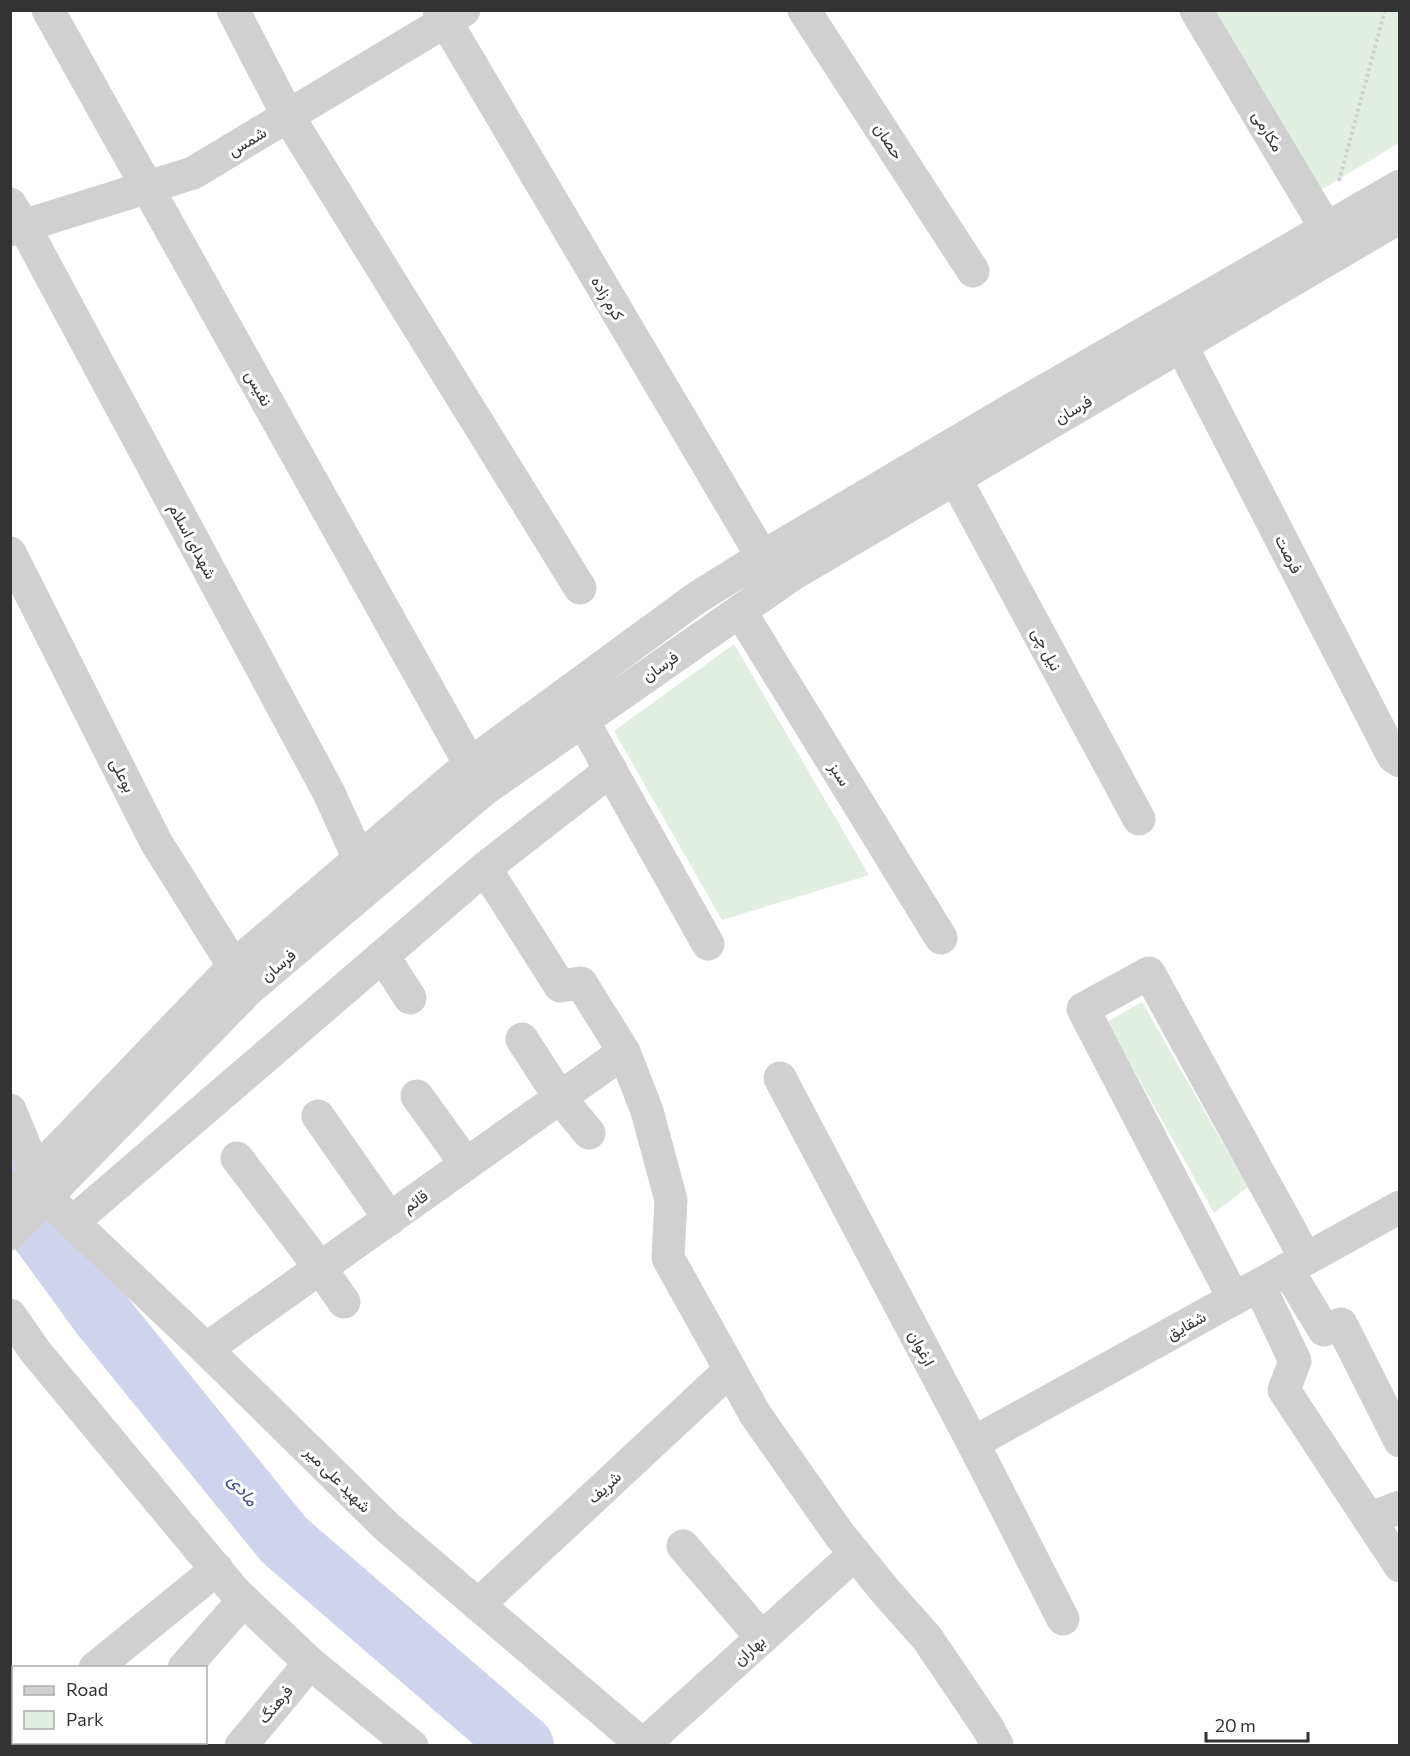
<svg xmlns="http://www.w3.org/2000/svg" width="1410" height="1756" font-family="Commissioner,Vazirmatn,sans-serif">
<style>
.green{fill:#e3eee2}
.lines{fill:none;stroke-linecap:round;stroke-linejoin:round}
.river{stroke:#d0d3ec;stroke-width:62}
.path{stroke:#d0d0d0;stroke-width:4;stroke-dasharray:3 3;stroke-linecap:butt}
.minor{stroke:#d0d0d0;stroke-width:33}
.tertiary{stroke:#d0d0d0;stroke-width:33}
.labels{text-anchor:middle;stroke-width:6;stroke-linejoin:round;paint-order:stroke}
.street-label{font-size:16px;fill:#333;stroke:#fff}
.water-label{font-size:18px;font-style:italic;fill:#434b92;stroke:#fff}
</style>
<rect width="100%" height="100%" fill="#fff"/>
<g class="green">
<polygon points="1216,11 1399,11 1399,143 1321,190"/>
<polygon points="734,644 869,875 722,920 614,731"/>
<polygon points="1142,1002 1248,1187 1214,1213 1107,1022"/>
</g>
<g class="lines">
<polyline class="river" points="10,1189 101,1314 284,1540 523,1746"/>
<polyline class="path" points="1339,181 1385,10"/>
<g class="minor">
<polyline points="48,10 470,764"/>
<polyline points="233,10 288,116 580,588"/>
<polyline points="439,10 776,580"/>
<polyline points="804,10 973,271"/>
<polyline points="1196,10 1340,252"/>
<polyline points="10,204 24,226 329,793 359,859"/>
<polyline points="1181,345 1393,756 1400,761"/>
<polyline points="955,478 1139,819"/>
<polyline points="10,553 156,842 248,989"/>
<polyline points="740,611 941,938"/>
<polyline points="583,721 708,944"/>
<polyline points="485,868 560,986 581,983 624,1052 647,1111 671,1200 668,1258 755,1414 839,1534 887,1593 927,1638 988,1728 997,1745"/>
<polyline points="383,956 410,998"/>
<polyline points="522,1039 560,1098 589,1133"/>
<polyline points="780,1078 973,1443 1063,1619"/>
<polyline points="417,1096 466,1164"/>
<polyline points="318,1116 390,1219"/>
<polyline points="237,1158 320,1268 344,1302"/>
<polyline points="73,1222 485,868 611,770"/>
<polyline points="1287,1269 1324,1330 1341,1324 1400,1441"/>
<polyline points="1259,1285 1295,1361 1284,1390 1400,1566"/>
<polyline points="1234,1299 1083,1009 1149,973 1306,1259"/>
<polyline points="10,1315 35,1351 236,1593 310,1663 412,1746"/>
<polyline points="206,1349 624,1052"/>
<polyline points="973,1443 1400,1207"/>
<polyline points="1369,1519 1400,1507"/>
<polyline points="683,1546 762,1638"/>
<polyline points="478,1605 730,1370"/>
<polyline points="95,1668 217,1569"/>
<polyline points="184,1668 244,1600"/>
<polyline points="10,1736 14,1734"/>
<polyline points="643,1745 855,1554"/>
<polyline points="115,1746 117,1742"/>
<polyline points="241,1746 310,1663"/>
</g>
<g class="tertiary">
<polyline points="10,230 193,173 464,10"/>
<polyline points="10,1110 46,1197 206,1349 387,1527 644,1746"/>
<polyline points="10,1199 234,966 470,764 695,599 762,557 1016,407 1400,186"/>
<polyline points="10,1234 248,990 485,789 793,574 1400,217"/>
</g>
</g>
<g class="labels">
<g class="street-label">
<text transform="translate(1268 131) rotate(59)" y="6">مکارمی</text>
<text transform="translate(247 141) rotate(-31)" y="6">شمس</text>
<text transform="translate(889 141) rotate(57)" y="6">حصان</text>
<text transform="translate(608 298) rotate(59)" y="6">کرم زاده</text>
<text transform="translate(259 388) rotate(61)" y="6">نفیس</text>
<text transform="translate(1073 409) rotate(-30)" y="6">فرسان</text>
<text transform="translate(193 541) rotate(62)" y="6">شهدای اسلام</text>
<text transform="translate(1289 554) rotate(63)" y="6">فرصت</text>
<text transform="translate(1047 649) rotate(62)" y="6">نیل چی</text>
<text transform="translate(660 666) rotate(-35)" y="6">فرسان</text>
<text transform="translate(840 774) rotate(58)" y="6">سبز</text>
<text transform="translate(123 775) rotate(63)" y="6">بوعلی</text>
<text transform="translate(278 965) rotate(-40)" y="6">فرسان</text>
<text transform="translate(415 1201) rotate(-35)" y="6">قائم</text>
<text transform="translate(1186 1325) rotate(-29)" y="6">شقایق</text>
<text transform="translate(922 1348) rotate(62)" y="6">ارغوان</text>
<text transform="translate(338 1479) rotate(45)" y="6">شهید علی میر</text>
<text transform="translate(604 1487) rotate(-43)" y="6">شریف</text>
<text transform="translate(749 1650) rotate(-42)" y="6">بهاران</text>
<text transform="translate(275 1704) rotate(-50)" y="6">فرهنگ</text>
</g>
<g class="water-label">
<text transform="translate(243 1490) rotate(51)" y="6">مادی</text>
</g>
</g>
<rect width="1410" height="1756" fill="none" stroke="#333333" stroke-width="24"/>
<rect x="12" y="1666" width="195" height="78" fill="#ffffff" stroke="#adadad" stroke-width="1.5"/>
<rect x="24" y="1686" width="30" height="9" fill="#d0d0d0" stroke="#adadad" stroke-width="1.5"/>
<text x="66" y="1696" font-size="18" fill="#333333">Road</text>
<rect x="24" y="1711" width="30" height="18" fill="#e3eee2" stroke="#adadad" stroke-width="1.5"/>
<text x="66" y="1726" font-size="18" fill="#333333">Park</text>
<path d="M1206 1732v9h102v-9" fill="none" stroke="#333333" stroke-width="3"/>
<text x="1215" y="1732" font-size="18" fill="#333333" stroke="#ffffff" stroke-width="4.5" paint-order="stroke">20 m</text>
</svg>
